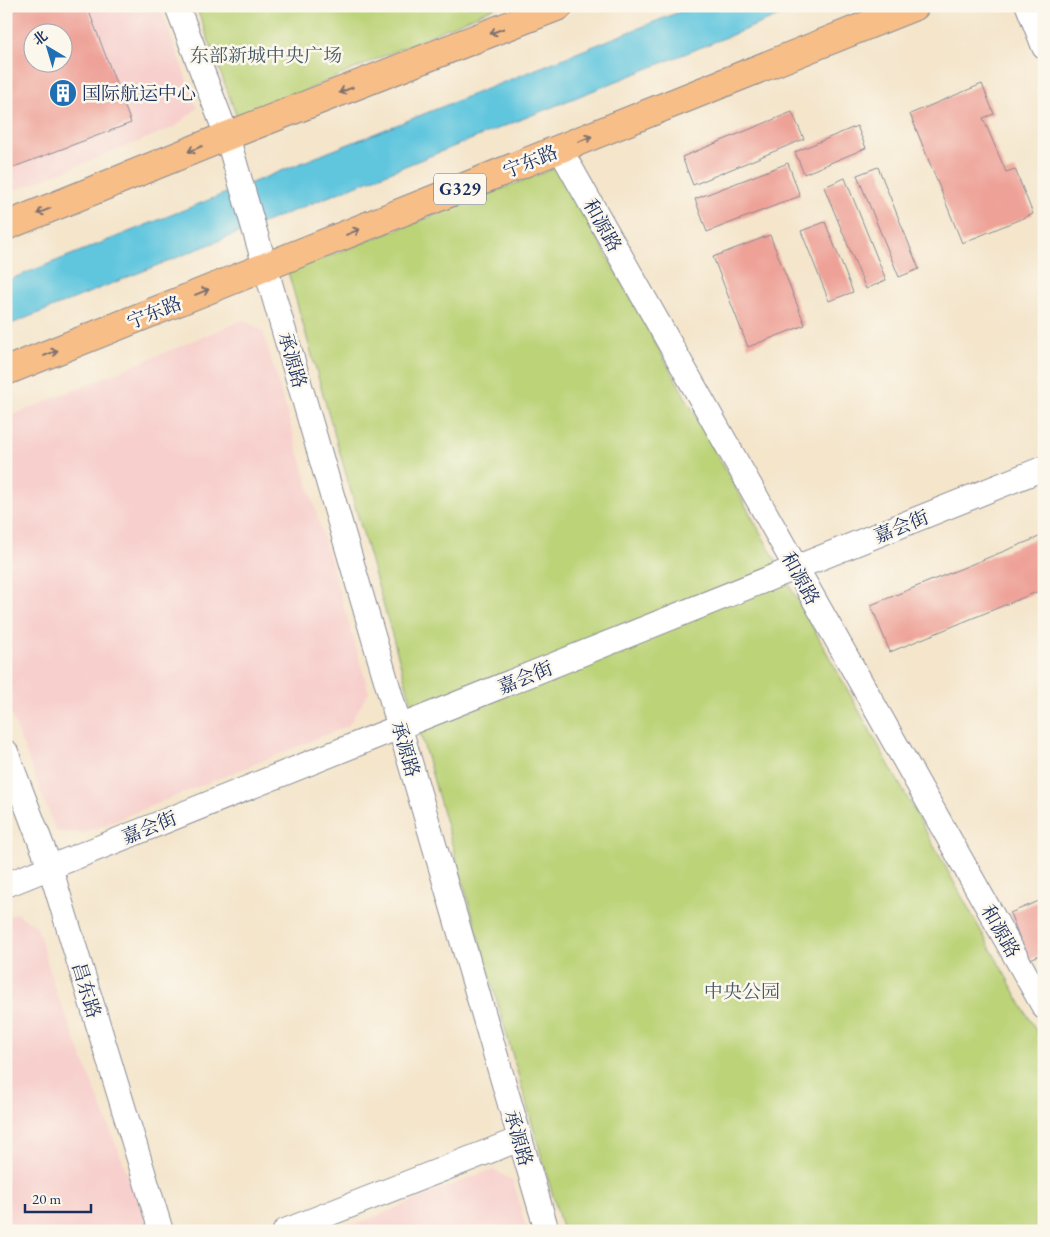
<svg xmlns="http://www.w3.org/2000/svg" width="1050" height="1237" font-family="'EB Garamond','Noto Serif SC',serif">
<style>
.built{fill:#f7d0cd;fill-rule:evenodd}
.green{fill:#bcd378;stroke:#6c816b}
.water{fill:#61c6de;stroke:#3e7a9e}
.building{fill:#eea197;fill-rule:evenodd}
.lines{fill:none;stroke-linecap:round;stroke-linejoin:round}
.minor-casing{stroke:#888a94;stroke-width:26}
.major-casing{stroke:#888a94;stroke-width:30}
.minor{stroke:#fff;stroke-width:24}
.major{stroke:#f7be87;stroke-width:28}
.oneway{stroke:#7e6f70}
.labels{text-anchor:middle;stroke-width:5;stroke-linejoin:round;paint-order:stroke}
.shield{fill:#fbf7ec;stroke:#5e6b89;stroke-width:1}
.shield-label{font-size:18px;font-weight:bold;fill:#1b2f5e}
.park-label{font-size:19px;fill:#435864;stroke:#fbf7ec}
.poi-label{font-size:19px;fill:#1b2f5e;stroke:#fbf7ec;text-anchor:start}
.street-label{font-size:19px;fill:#1b2f5e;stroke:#fbf7ec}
</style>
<rect width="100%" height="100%" fill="#fbf7ec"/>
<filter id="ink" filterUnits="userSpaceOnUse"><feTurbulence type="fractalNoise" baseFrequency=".02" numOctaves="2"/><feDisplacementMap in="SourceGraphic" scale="10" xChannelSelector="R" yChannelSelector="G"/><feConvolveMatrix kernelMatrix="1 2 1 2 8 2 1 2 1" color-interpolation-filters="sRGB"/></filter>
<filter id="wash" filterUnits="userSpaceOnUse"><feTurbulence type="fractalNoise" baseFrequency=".0096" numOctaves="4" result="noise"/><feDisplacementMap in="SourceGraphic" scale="20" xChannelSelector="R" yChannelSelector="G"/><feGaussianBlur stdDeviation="1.12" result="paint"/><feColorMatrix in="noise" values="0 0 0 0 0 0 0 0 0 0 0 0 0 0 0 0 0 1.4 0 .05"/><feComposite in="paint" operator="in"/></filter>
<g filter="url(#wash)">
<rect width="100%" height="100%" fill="#f4e5cb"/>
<g class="built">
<path d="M6 6H160L197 108 175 127 6 194ZM32 32H62V62H32Z"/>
<polygon points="243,320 263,331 369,692 348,726 87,832 56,832 6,701 6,418"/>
<polygon points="16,913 37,926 54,986 150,1231 6,1231 6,917"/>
<polygon points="495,1170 513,1181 527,1231 340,1231 482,1173"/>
</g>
<g class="green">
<polygon points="196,6 498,6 238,120"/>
<polygon points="558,167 1044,1045 1044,1231 563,1231 288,272"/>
</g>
<polygon class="water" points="694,6 804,6 6,326 6,281"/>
<g id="blocks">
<g class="building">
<path d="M6 6H87L131 123 6 170ZM32 32H62V62H32Z"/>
<polygon points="982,84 994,114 983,118 1006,172 1015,169 1033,214 962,243 910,114"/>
<polygon points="792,112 804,139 693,185 682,157"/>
<polygon points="857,126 866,148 804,174 795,152"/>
<polygon points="788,163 800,196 707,232 695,199"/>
<polygon points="878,167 919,269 899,277 857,175"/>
<polygon points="845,178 886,280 866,289 824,187"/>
<polygon points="825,222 853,292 829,301 801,231"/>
<polygon points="770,235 805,325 748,347 713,257"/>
<polygon points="1044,535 1044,589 890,652 871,605"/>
<polygon points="1044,899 1044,953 1028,960 1010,913"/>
</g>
</g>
</g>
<g filter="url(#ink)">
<use href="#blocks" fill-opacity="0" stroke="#888a94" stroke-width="1"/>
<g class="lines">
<defs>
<g id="minor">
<polyline points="177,6 227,136 547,1231"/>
<polyline points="1028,6 1044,47"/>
<polyline points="560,149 1044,1007"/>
<polyline points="6,752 50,867 161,1231"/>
<polyline points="6,885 1044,468"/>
<polyline points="285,1231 520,1139"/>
</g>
<g id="major">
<polyline points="6,226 227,136 559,6"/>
<polyline points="6,371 915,6"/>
</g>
</defs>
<use href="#minor" class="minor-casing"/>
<use href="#major" class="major-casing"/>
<use href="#minor" class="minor"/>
<use href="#major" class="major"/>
</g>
<defs><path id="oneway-shaft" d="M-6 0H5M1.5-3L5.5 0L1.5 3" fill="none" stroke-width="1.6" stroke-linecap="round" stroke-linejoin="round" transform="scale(1.25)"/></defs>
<g class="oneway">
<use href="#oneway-shaft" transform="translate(497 31) rotate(159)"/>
<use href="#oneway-shaft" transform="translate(346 90) rotate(159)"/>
<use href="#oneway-shaft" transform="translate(585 139) rotate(-22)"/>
<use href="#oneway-shaft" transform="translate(195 149) rotate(158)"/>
<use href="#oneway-shaft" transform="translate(44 211) rotate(158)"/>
<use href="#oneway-shaft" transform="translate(353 232) rotate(-22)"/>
<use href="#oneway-shaft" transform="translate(202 292) rotate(-22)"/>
<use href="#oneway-shaft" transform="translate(51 353) rotate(-22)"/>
</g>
</g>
<defs>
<symbol id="building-disc" viewBox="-11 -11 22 22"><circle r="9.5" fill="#1f6fb2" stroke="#fbf7ec"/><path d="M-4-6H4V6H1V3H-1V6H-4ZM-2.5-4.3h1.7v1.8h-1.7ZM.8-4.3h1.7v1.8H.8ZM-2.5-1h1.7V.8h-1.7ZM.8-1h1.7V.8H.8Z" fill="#fff"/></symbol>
</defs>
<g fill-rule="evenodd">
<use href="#building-disc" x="47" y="77" width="32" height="32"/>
</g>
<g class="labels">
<rect class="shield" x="434" y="173.5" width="52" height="31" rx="4"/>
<g class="shield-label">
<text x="460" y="195">G329</text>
</g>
<g class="park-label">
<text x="266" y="62">东部新城中央广场</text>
<text x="742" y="998">中央公园</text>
</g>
<g class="poi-label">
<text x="82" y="100">国际航运中心</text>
</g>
<g class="street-label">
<text transform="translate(530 161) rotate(-22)" y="7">宁东路</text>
<text transform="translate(603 225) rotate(61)" y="7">和源路</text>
<text transform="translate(154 312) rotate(-22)" y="7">宁东路</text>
<text transform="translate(293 360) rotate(74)" y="7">承源路</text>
<text transform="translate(901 526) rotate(-22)" y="7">嘉会街</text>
<text transform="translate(801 578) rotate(61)" y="7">和源路</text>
<text transform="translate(525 677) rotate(-22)" y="7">嘉会街</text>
<text transform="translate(406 749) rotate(74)" y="7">承源路</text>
<text transform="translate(149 827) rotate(-22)" y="7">嘉会街</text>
<text transform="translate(1001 931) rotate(60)" y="7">和源路</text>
<text transform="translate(87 990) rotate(73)" y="7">昌东路</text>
<text transform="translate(519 1138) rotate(74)" y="7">承源路</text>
</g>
</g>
<rect width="1050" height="1237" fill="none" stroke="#fbf7ec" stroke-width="25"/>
<g transform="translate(48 48) rotate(322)"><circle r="24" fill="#fbf7ec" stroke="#a1a7b3"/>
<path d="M0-4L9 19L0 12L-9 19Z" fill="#1f6fb2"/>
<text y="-8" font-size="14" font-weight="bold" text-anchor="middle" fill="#1b2f5e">北</text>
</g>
<path d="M25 1204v8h66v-8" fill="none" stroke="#1b2f5e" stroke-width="2.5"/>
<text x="32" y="1204" font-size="15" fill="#1b2f5e" stroke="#fbf7ec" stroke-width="4" paint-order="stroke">20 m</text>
</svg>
